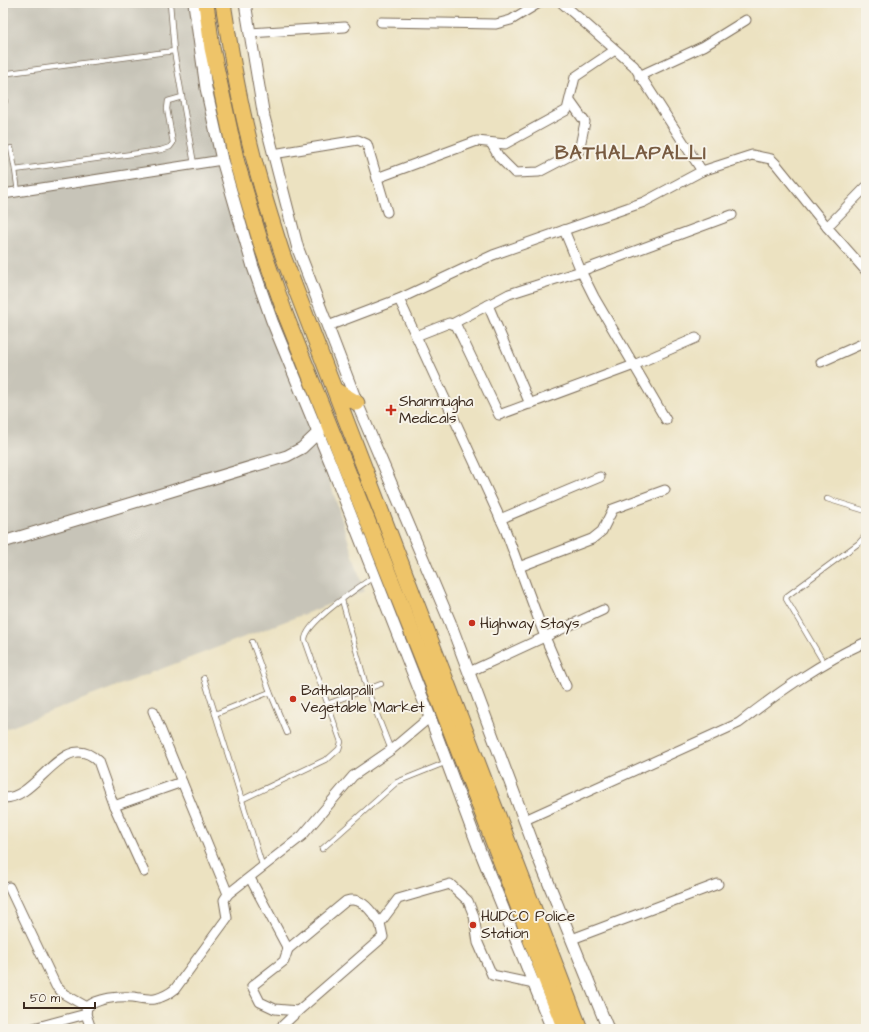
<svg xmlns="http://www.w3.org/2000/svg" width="869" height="1032" font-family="'Architects Daughter',sans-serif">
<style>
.industrial{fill:#c7c4b8}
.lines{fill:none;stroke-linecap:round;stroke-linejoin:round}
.service-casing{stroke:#796a57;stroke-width:6}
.minor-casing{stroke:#796a57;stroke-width:11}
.tertiary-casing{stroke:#796a57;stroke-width:13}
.trunk-casing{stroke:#796a57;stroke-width:17}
.service{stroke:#fff;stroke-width:4.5}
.minor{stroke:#fff;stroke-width:9}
.tertiary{stroke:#fff;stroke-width:11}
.trunk{stroke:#eec469;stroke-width:15}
.poi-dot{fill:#c8321e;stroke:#f7f3e8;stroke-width:1.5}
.labels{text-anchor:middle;stroke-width:4;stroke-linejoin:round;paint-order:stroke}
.poi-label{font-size:15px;fill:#3b2a1e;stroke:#f7f3e8;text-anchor:start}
.district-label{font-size:19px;font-weight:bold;letter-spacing:1px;fill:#785b41;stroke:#f7f3e8}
</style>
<rect width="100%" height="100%" fill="#f7f3e8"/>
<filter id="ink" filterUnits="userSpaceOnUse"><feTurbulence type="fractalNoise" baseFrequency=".025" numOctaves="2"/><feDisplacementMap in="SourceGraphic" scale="8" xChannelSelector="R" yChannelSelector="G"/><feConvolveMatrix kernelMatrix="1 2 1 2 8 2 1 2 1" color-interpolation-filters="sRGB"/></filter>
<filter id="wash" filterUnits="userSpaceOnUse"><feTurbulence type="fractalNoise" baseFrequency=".012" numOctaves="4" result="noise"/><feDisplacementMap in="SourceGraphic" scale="16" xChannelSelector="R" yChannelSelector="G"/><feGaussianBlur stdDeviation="0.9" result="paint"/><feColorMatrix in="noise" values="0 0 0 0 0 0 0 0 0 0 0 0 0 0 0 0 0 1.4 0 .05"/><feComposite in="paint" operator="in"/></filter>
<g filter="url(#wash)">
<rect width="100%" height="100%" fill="#ece2c1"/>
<polygon class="industrial" points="3,3 194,3 204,76 364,591 3,730"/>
</g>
<g filter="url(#ink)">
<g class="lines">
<defs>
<g id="service">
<polyline points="170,3 174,51 194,164"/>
<polyline points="5,101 4,77 9,73 174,51"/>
<polyline points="11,148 15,170 161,150 170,147 173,143 167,109 168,101 182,97"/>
<polyline points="15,170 18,192"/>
<polyline points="827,499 866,511"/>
<polyline points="342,600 367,689 391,750"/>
<polyline points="824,663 786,599 787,596 859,543 866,535"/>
<polyline points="204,678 263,868"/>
<polyline points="270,692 287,733"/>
<polyline points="327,704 381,684"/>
<polyline points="215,714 270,692 252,642"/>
<path d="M241 800 329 758 339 749 341 742 305 640C305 622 359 587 375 576"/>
<polyline points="322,849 397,782 447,762"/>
</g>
<g id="minor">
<polyline points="381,22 496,24 511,20 539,3"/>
<polyline points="249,33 345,27"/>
<polyline points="639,76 704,46 746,20"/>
<polyline points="491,143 499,157 515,173 539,172 579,151 585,122 570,101"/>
<polyline points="273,154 358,140 367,144 387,212"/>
<polyline points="702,171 752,155 771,159 776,164 827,227 866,271"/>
<polyline points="377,178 477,141 505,144 567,110 575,77 615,50"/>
<polyline points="3,194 222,160"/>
<polyline points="827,227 866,187"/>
<polyline points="564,230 581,271 594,297 666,420"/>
<polyline points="399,299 505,529 545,637 566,686"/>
<polyline points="488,305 530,404"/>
<polyline points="452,324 509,294 581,271 732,215"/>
<polyline points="328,326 399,299 493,255 644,202 702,171 634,66 562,3"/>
<polyline points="416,336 449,323 456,325 499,415 634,365 696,338"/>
<polyline points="821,362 866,342"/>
<polyline points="500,519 600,477"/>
<polyline points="519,567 592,539 602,531 613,509 665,490"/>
<polyline points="469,672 603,610"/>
<polyline points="153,711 228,894"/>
<path d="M3 798C38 800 63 727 98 761L114 806 144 872"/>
<polyline points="114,806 182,782"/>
<path d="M525 820 739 723C779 692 820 663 866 642"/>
<polyline points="250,878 288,949 284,961 252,986 260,1002 275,1009 298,1011 383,937 380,923 398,899 450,884 468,901 474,916 478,943 492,975 534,984 539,983"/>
<polyline points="9,887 56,986 64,994 87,1007"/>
<polyline points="572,939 718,884"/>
<path d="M288 949 346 901C363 896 371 912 380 923"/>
<polyline points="30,1029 86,1014"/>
<path d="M91 1029 86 1014 87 1007C98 998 119 996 133 997 140 998 148 1000 155 999 163 997 169 994 175 989L227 918 224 900 228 894 302 836 353 776 391 750 430 717"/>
<polyline points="279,1029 298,1011"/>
</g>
<g id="tertiary">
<polyline points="194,3 206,88 222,160 253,267 272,321 330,462 430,717 478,846 552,1029"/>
<polyline points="245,3 264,117 298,249 357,403 450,622 538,857 608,1029"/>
<polyline points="3,542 287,456 302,448 322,429"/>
</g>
<g id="trunk">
<polyline points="206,3 212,48 237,163 263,250 286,316 437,695 565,1029"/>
<path d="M223 3C230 47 237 92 248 135 257 176 270 216 283 256L580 1029"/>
<polyline points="335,390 357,403"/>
</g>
</defs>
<use href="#service" class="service-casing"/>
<use href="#minor" class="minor-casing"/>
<use href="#tertiary" class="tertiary-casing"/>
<use href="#trunk" class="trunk-casing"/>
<use href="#service" class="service"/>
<use href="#minor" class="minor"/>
<use href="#tertiary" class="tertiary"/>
<use href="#trunk" class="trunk"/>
</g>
</g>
<g class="poi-dot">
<path d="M389 404h4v4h4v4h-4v4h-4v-4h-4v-4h4z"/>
<circle cx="472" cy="623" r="4"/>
<circle cx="293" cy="699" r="4"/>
<circle cx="473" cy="925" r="4"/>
</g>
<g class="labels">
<g class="poi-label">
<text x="399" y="406">Shanmugha<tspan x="399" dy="17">Medicals</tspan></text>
<text x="480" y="628">Highway Stays</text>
<text x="301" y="695">Bathalapalli<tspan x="301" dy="17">Vegetable Market</tspan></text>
<text x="481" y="921">HUDCO Police<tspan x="481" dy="17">Station</tspan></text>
</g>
<g class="district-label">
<text x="631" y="159">BATHALAPALLI</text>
</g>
</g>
<rect width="869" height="1032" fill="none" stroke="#f7f3e8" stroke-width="16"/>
<path d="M24 1002v6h71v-6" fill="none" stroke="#3b2a1e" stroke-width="2"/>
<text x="30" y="1002" font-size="12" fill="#3b2a1e" stroke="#f7f3e8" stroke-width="3" paint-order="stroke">50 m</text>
</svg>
